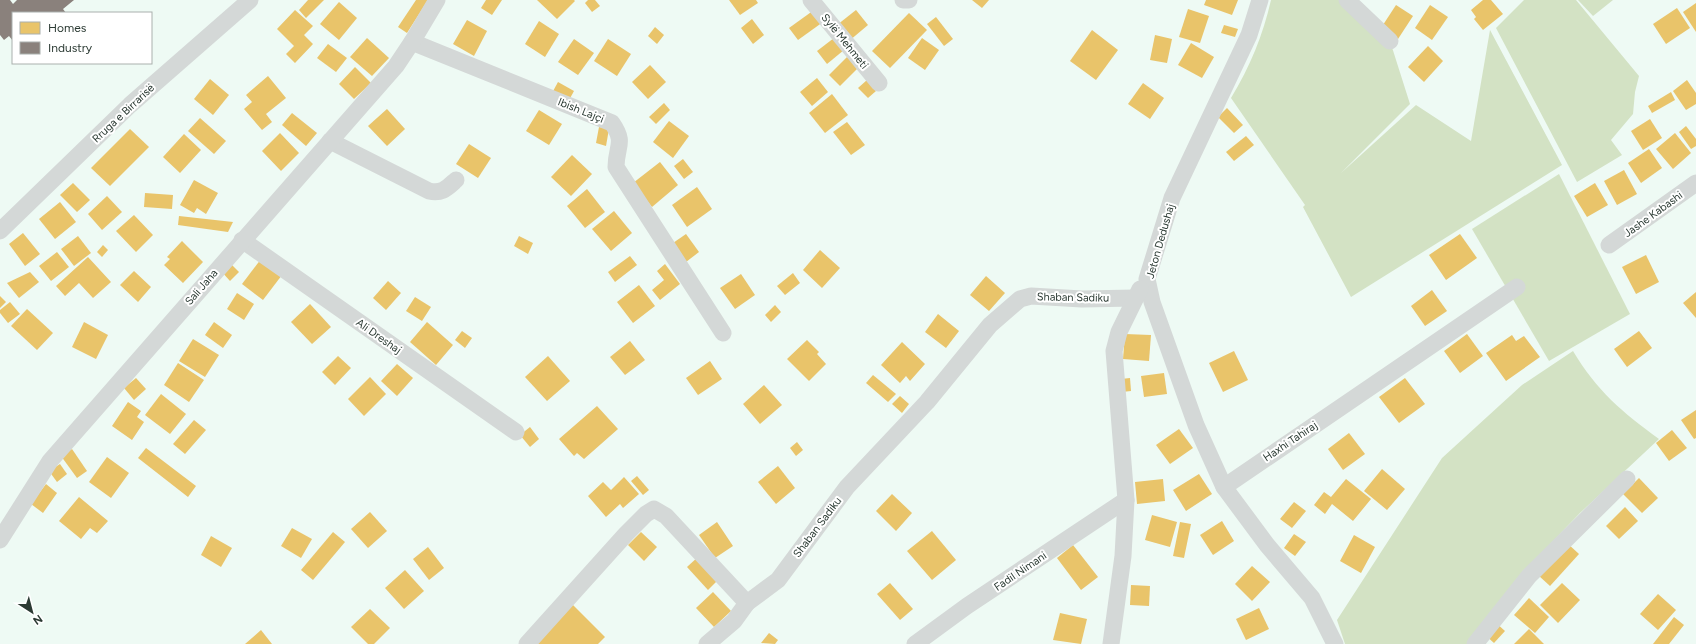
<svg xmlns="http://www.w3.org/2000/svg" width="1696" height="644" font-family="Figtree,sans-serif">
<style>
.green{fill:#d3e2c4}
.homes{fill:#e9c46a}
.industry{fill:#8a817c}
.lines{fill:none;stroke-linecap:round;stroke-linejoin:round}
.minor{stroke:#d4d8d7;stroke-width:17}
.labels{text-anchor:middle;stroke-width:4;stroke-linejoin:round;paint-order:stroke}
.street-label{font-size:11px;fill:#2b3a33;stroke:#fff}
</style>
<rect width="100%" height="100%" fill="#eefaf4"/>
<g class="green">
<path d="M1271 0H1347L1390 41 1410 104 1341 173 1416 105 1471 141 1490 30 1562 165 1351 297 1303 207 1305 205 1231 98C1250 67 1263 35 1271 0Z"/>
<polygon points="1524,0 1576,0 1639,76 1635,92 1633,114 1611,140 1622,155 1577,182 1496,28"/>
<polygon points="1578,0 1613,0 1593,16"/>
<polygon points="1559,174 1630,314 1549,361 1472,229"/>
<path d="M1573 351C1597 391 1622 412 1659 439L1580 513 1529 566 1467 644H1345L1337 620 1442 458 1522 385Z"/>
</g>
<g class="homes">
<polygon points="308,0 324,0 306,18 299,10"/>
<polygon points="416,0 428,0 407,33 398,27"/>
<polygon points="486,0 502,0 492,15 481,8"/>
<polygon points="537,0 574,0 575,1 557,19"/>
<polygon points="588,0 595,0 600,6 592,12 585,3"/>
<polygon points="729,0 756,0 758,3 740,15"/>
<polygon points="972,0 989,0 982,8"/>
<polygon points="1206,0 1238,0 1232,15 1204,5"/>
<polygon points="1483,0 1491,0 1503,14 1483,30 1474,19 1476,17 1471,10"/>
<polygon points="339,2 357,18 339,40 320,24"/>
<polygon points="1696,3 1696,32 1683,12"/>
<polygon points="1396,5 1413,16 1398,39 1381,28"/>
<polygon points="1430,5 1448,17 1432,40 1415,28"/>
<polygon points="1677,8 1690,28 1666,44 1653,24"/>
<polygon points="1188,9 1209,16 1200,43 1179,37"/>
<polygon points="295,10 313,26 304,35 313,44 295,63 286,54 294,46 277,29"/>
<polygon points="814,10 823,22 798,40 789,28"/>
<polygon points="856,10 868,25 849,41 837,25"/>
<polygon points="909,13 927,30 890,68 872,51"/>
<polygon points="936,17 953,39 944,46 927,24"/>
<polygon points="752,19 764,35 753,44 741,28"/>
<polygon points="467,20 487,31 474,56 453,44"/>
<polygon points="539,21 559,34 545,57 525,44"/>
<polygon points="1224,25 1238,29 1235,37 1221,33"/>
<polygon points="655,27 664,35 657,44 648,36"/>
<polygon points="1092,30 1118,50 1096,80 1070,61"/>
<polygon points="1155,35 1172,39 1167,63 1150,60"/>
<polygon points="367,38 389,58 372,76 350,57"/>
<polygon points="834,38 844,50 827,64 817,51"/>
<polygon points="922,38 939,50 925,70 908,58"/>
<polygon points="574,39 594,53 578,75 558,62"/>
<polygon points="608,39 631,54 617,76 594,61"/>
<polygon points="1191,43 1214,57 1202,78 1178,65"/>
<polygon points="328,44 347,58 336,72 317,58"/>
<polygon points="1428,46 1443,61 1424,82 1408,67"/>
<polygon points="849,55 860,66 840,86 829,75"/>
<polygon points="650,65 666,82 648,99 632,82"/>
<polygon points="355,67 371,83 354,99 339,84"/>
<polygon points="268,76 286,98 266,114 272,122 262,130 244,109 252,102 246,95"/>
<polygon points="817,78 828,92 812,106 800,92"/>
<polygon points="210,79 229,95 213,115 194,99"/>
<polygon points="867,80 876,91 868,98 858,88"/>
<polygon points="1687,80 1696,93 1696,104 1686,110 1673,91"/>
<polygon points="558,82 574,91 568,102 552,93"/>
<polygon points="1143,83 1164,98 1150,119 1128,104"/>
<polygon points="1671,92 1675,100 1652,113 1648,106"/>
<polygon points="832,94 848,115 825,133 809,113"/>
<polygon points="664,103 670,110 656,124 649,117"/>
<polygon points="1227,108 1243,125 1234,133 1218,117"/>
<polygon points="387,109 405,129 387,146 368,126"/>
<polygon points="539,110 562,124 549,145 526,131"/>
<polygon points="292,113 317,133 306,146 282,125"/>
<polygon points="200,118 226,141 214,154 188,131"/>
<polygon points="1650,119 1662,138 1643,150 1631,131"/>
<polygon points="669,121 689,136 673,158 653,142"/>
<polygon points="847,122 865,145 851,155 833,132"/>
<polygon points="1686,126 1696,139 1696,146 1691,149 1679,132"/>
<polygon points="599,127 609,129 606,146 596,143"/>
<polygon points="130,129 149,147 110,186 91,168"/>
<polygon points="280,133 299,153 281,171 262,151"/>
<polygon points="1675,133 1691,153 1673,169 1656,149"/>
<polygon points="184,134 201,150 180,173 163,157"/>
<polygon points="1246,136 1254,145 1234,161 1226,152"/>
<polygon points="469,144 491,158 478,178 456,164"/>
<polygon points="1649,149 1662,168 1641,183 1628,163"/>
<polygon points="572,155 592,174 571,196 551,177"/>
<polygon points="683,159 693,172 684,179 674,166"/>
<polygon points="660,162 678,185 652,207 633,183"/>
<polygon points="1624,170 1637,194 1617,205 1604,181"/>
<polygon points="194,180 218,193 206,214 197,208 194,213 180,205"/>
<polygon points="73,183 90,200 77,212 60,195"/>
<polygon points="1595,183 1608,205 1587,217 1574,196"/>
<polygon points="697,187 712,209 687,227 672,205"/>
<polygon points="587,189 605,212 585,228 567,206"/>
<polygon points="145,193 173,195 172,209 144,207"/>
<polygon points="107,196 122,212 102,230 88,214"/>
<polygon points="60,202 76,222 55,239 39,219"/>
<polygon points="614,211 632,233 611,251 592,229"/>
<polygon points="134,215 153,235 136,252 116,231"/>
<polygon points="179,216 233,222 228,232 178,225"/>
<polygon points="23,233 40,254 25,266 9,244"/>
<polygon points="686,234 699,252 686,262 673,243"/>
<polygon points="1460,234 1477,258 1446,280 1429,255"/>
<polygon points="78,236 91,253 74,266 61,249"/>
<polygon points="519,236 533,243 528,254 514,246"/>
<polygon points="182,241 203,262 183,283 164,265 170,259 167,257"/>
<polygon points="103,245 108,250 102,257 97,252"/>
<polygon points="820,250 840,268 822,288 803,270"/>
<polygon points="57,252 69,267 51,281 39,266"/>
<polygon points="1646,255 1659,282 1636,294 1622,267"/>
<polygon points="630,256 637,265 615,282 608,272"/>
<polygon points="88,257 111,282 93,298 79,283 65,296 56,286"/>
<polygon points="261,259 282,275 263,300 242,284"/>
<polygon points="230,263 239,272 230,281 221,271"/>
<polygon points="665,264 680,284 660,300 652,290 664,280 657,271"/>
<polygon points="134,271 151,287 138,302 120,285"/>
<polygon points="30,272 39,282 19,298 7,283"/>
<polygon points="793,273 800,283 785,295 777,286"/>
<polygon points="741,274 755,295 735,309 720,288"/>
<polygon points="986,276 1005,293 989,311 970,295"/>
<polygon points="388,281 401,293 386,310 373,298"/>
<polygon points="639,285 655,306 633,323 617,302"/>
<polygon points="1432,290 1447,311 1425,326 1411,306"/>
<polygon points="1696,292 1696,318 1683,303"/>
<polygon points="237,293 254,304 244,320 227,309"/>
<polygon points="0,296 6,302 0,308"/>
<polygon points="415,297 431,307 422,321 406,311"/>
<polygon points="10,302 20,314 8,323 0,313 0,310"/>
<polygon points="310,304 331,327 312,344 291,322"/>
<polygon points="775,305 781,312 771,322 765,315"/>
<polygon points="27,309 53,333 37,350 11,326"/>
<polygon points="938,314 959,331 946,348 925,332"/>
<polygon points="84,322 108,335 96,359 72,347"/>
<polygon points="214,322 232,335 223,348 205,335"/>
<polygon points="427,322 453,345 436,365 410,342"/>
<polygon points="462,331 472,338 465,348 455,340"/>
<polygon points="1639,331 1652,348 1627,367 1614,349"/>
<polygon points="1125,334 1151,335 1149,361 1123,359"/>
<polygon points="1467,334 1483,356 1460,373 1444,351"/>
<polygon points="1512,335 1516,341 1524,336 1540,357 1506,381 1486,353"/>
<polygon points="193,339 219,355 205,377 179,361"/>
<polygon points="807,340 819,352 817,354 826,364 809,381 787,359"/>
<polygon points="630,341 645,360 625,375 610,357"/>
<polygon points="902,342 925,364 910,381 906,376 900,383 881,365"/>
<polygon points="1234,351 1248,380 1223,392 1209,363"/>
<polygon points="338,356 351,368 335,385 322,372"/>
<polygon points="548,356 570,381 547,401 525,377"/>
<polygon points="710,361 722,379 698,395 686,378"/>
<polygon points="178,363 204,380 189,402 164,385"/>
<polygon points="397,364 413,378 397,396 381,381"/>
<polygon points="1164,373 1167,394 1144,397 1141,376"/>
<polygon points="873,375 896,394 888,402 866,383"/>
<polygon points="370,377 386,394 364,416 348,399"/>
<polygon points="136,378 146,389 134,400 124,388"/>
<polygon points="1130,378 1131,391 1122,392 1121,379"/>
<polygon points="1405,378 1425,404 1399,423 1379,397"/>
<polygon points="764,385 782,405 760,424 743,404"/>
<polygon points="161,394 186,414 170,434 145,415"/>
<polygon points="900,396 909,404 902,413 892,404"/>
<polygon points="128,402 141,411 137,417 144,422 132,440 112,426"/>
<polygon points="597,406 618,429 584,459 577,453 574,456 559,439"/>
<polygon points="1696,410 1696,438 1694,439 1681,420"/>
<polygon points="194,420 206,430 185,454 173,444"/>
<polygon points="530,427 539,439 530,447 520,435"/>
<polygon points="1179,429 1193,448 1170,464 1156,445"/>
<polygon points="1672,430 1687,448 1669,461 1656,443"/>
<polygon points="1349,433 1365,454 1343,470 1328,449"/>
<polygon points="797,442 803,450 796,456 790,448"/>
<polygon points="146,448 196,486 188,497 138,458"/>
<polygon points="72,449 87,471 77,478 61,456"/>
<polygon points="107,457 129,473 111,498 89,482"/>
<polygon points="60,464 67,474 57,482 49,471"/>
<polygon points="778,466 795,488 776,504 758,482"/>
<polygon points="1382,469 1405,489 1387,510 1364,491"/>
<polygon points="1199,474 1212,494 1186,511 1173,490"/>
<polygon points="637,476 649,490 643,495 631,481"/>
<polygon points="624,477 639,494 623,508 620,504 606,517 588,496 603,482 611,490"/>
<polygon points="1639,478 1658,498 1642,513 1623,494"/>
<polygon points="1163,479 1165,501 1137,504 1135,482"/>
<polygon points="1346,479 1371,499 1353,521 1332,504 1325,514 1314,505 1324,492 1331,497"/>
<polygon points="46,484 57,493 43,513 31,504"/>
<polygon points="892,494 912,513 896,531 876,511"/>
<polygon points="79,497 108,521 97,533 90,528 81,539 59,521"/>
<polygon points="1294,502 1306,511 1292,528 1280,519"/>
<polygon points="1625,507 1638,521 1619,539 1606,526"/>
<polygon points="370,512 387,531 368,548 351,529"/>
<polygon points="1152,515 1177,522 1170,547 1145,540"/>
<polygon points="1222,521 1234,541 1213,555 1200,535"/>
<polygon points="717,522 733,546 715,558 699,535"/>
<polygon points="1180,522 1191,524 1184,558 1173,556"/>
<polygon points="292,528 312,539 301,558 281,546"/>
<polygon points="932,531 956,560 932,580 907,551"/>
<polygon points="333,532 345,542 313,580 301,570"/>
<polygon points="641,532 657,547 644,561 628,545"/>
<polygon points="1294,534 1306,542 1295,556 1284,548"/>
<polygon points="1354,535 1375,547 1361,573 1340,561"/>
<polygon points="211,536 232,548 221,567 201,555"/>
<polygon points="1567,543 1579,554 1550,586 1538,575"/>
<polygon points="1073,545 1098,577 1081,590 1057,558"/>
<polygon points="428,547 444,568 429,580 413,559"/>
<polygon points="699,556 719,579 708,590 687,567"/>
<polygon points="1252,566 1270,582 1252,601 1235,584"/>
<polygon points="405,570 424,591 404,609 385,588"/>
<polygon points="890,583 913,609 900,620 877,594"/>
<polygon points="1562,583 1580,600 1558,623 1540,605"/>
<polygon points="1131,585 1150,586 1149,606 1130,605"/>
<polygon points="713,592 731,611 714,627 696,608"/>
<polygon points="1658,594 1676,610 1658,630 1640,614"/>
<polygon points="1529,598 1549,617 1535,633 1514,615"/>
<polygon points="572,604 605,637 598,644 536,644"/>
<polygon points="1259,608 1269,629 1246,640 1236,619"/>
<polygon points="370,609 390,628 374,644 368,644 351,627"/>
<polygon points="1060,613 1087,619 1081,644 1053,640"/>
<polygon points="1674,617 1684,625 1669,644 1653,644"/>
<polygon points="1495,622 1505,631 1494,643 1484,634"/>
<polygon points="1529,629 1544,644 1514,644"/>
<polygon points="261,630 272,644 245,644"/>
<polygon points="769,633 778,640 775,644 761,643"/>
</g>
<polygon class="industry" points="0,0 10,0 13,4 17,0 74,0 63,9 66,13 13,13 13,41 9,36 4,40 0,35"/>
<g class="lines">
<g class="minor">
<polyline points="811,0 879,83"/>
<polyline points="903,0 909,0"/>
<polyline points="1260,0 1249,35 1172,198 1147,279 1152,302 1196,425 1224,487 1267,545 1312,598 1335,644"/>
<polyline points="1347,0 1390,41"/>
<path d="M412 42 612 123C626 143 616 146 616 167L723 333"/>
<path d="M330 141 429 191C442 194 447 188 456 180"/>
<polyline points="0,231 130,105 250,0"/>
<polyline points="242,240 516,432"/>
<polyline points="1609,245 1696,183"/>
<polyline points="1224,487 1517,287"/>
<polyline points="0,540 50,461 396,66 412,42 437,0"/>
<polyline points="527,644 626,534 646,514 654,509 666,516 747,603 778,580 847,487 927,402 990,325 1020,299 1031,296 1082,299 1135,298"/>
<polyline points="707,644 734,621 747,603"/>
<polyline points="915,644 967,606 1126,500"/>
<polyline points="1111,644 1123,556 1126,500 1114,351 1119,332 1140,289"/>
<polyline points="1475,644 1529,576 1627,479"/>
</g>
</g>
<g class="labels">
<g class="street-label">
<text transform="translate(845 41) rotate(51)" y="4">Sylë Mehmeti</text>
<text transform="translate(581 110) rotate(22)" y="4">Ibish Lajçi</text>
<text transform="translate(123 113) rotate(-43)" y="4">Rruga e Birrarisë</text>
<text transform="translate(1653 214) rotate(-36)" y="4">Jashe Kabashi</text>
<text transform="translate(1160 241) rotate(-74)" y="4">Jeton Dedushaj</text>
<text transform="translate(201 287) rotate(-49)" y="4">Sali Jaha</text>
<text transform="translate(1073 297) rotate(1)" y="4">Shaban Sadiku</text>
<text transform="translate(379 336) rotate(35)" y="4">Ali Dreshaj</text>
<text transform="translate(1290 441) rotate(-34)" y="4">Haxhi Tahiraj</text>
<text transform="translate(817 527) rotate(-53)" y="4">Shaban Sadiku</text>
<text transform="translate(1020 571) rotate(-34)" y="4">Fadil Nimani</text>
</g>
</g>
<rect x="12" y="12" width="140" height="52" fill="#ffffff" stroke="#aab0ad"/>
<rect x="20" y="22" width="20" height="12" fill="#e9c46a" stroke="#aab0ad"/>
<text x="48" y="32" font-size="12" fill="#2b3a33">Homes</text>
<rect x="20" y="42" width="20" height="12" fill="#8a817c" stroke="#aab0ad"/>
<text x="48" y="52" font-size="12" fill="#2b3a33">Industry</text>
<g transform="translate(32 612) rotate(144)" stroke="#ffffff" stroke-width="3" paint-order="stroke">
<path d="M0-3L7 15L0 10L-7 15Z" fill="#2b3a33"/>
<text y="-6" font-size="11" font-weight="bold" text-anchor="middle" fill="#2b3a33">N</text>
</g>
</svg>
